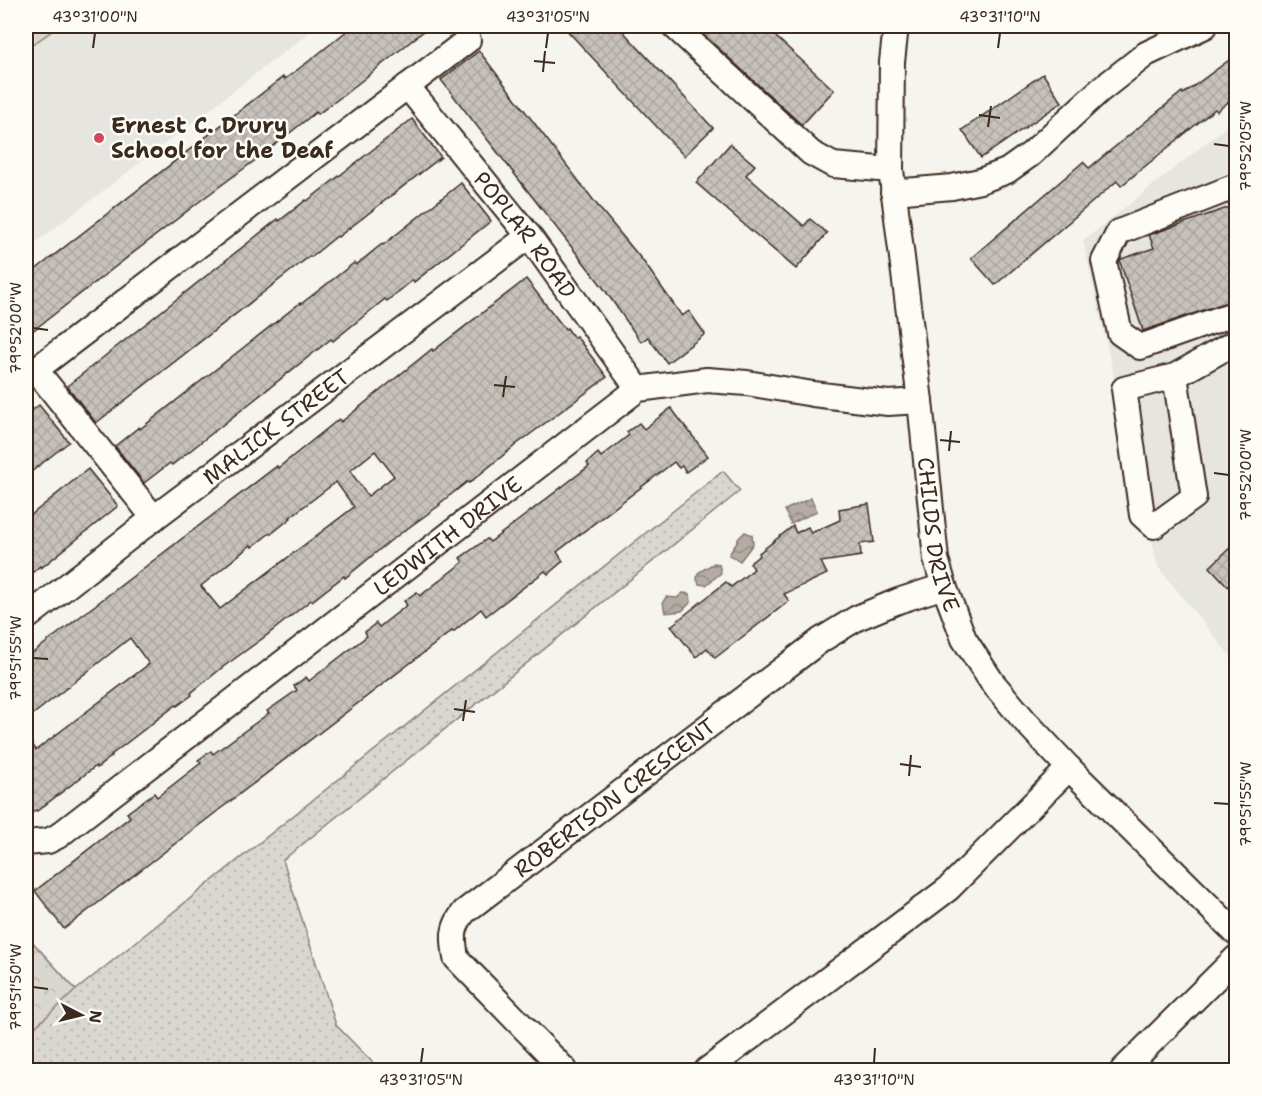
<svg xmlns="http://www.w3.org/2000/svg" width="1262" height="1096" font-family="'Shantell Sans',sans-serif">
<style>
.built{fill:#e7e5df}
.grass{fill:url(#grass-dots);stroke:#8a8077;stroke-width:1.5}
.forest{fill:url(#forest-crowns);stroke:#8a8077;stroke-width:1.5}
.pitch{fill:#dad6d0;stroke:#8a8077;stroke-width:1.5}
.water{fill:url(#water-waves);stroke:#84786e;stroke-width:1.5}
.building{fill:url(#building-cross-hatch);stroke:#3b2a1e;stroke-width:1.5;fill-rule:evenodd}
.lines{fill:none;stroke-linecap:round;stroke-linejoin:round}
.minor-casing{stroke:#3b2a1e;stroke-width:28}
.minor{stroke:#fdfcf7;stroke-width:24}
.ticks{fill:none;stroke:#3b2a1e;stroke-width:2}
.poi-dot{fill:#d1495b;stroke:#fdfcf7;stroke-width:2}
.labels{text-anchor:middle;stroke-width:5;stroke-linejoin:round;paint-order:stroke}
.poi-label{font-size:22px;font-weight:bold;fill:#3b2a1e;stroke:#fdfcf7;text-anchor:start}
.street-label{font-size:22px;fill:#3b2a1e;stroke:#fdfcf7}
.neatline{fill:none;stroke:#3b2a1e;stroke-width:2}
.ticks-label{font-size:15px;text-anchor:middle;fill:#3b2a1e}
</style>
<defs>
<pattern id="grass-dots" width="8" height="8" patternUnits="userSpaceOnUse" patternTransform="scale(1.5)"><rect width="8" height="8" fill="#dad6d0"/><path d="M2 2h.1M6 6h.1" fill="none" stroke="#bcb8b2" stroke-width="1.8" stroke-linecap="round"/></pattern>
<pattern id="forest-crowns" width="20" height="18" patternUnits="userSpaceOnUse" patternTransform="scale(1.5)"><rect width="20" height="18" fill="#dad6d0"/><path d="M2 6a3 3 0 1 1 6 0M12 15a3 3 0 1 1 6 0" fill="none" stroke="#bcb8b2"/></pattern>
<pattern id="water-waves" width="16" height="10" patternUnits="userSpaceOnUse" patternTransform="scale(1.5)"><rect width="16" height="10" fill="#b4aca4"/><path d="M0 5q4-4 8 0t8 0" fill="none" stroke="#948c85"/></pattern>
<pattern id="building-cross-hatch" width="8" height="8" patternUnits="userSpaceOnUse" patternTransform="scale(1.5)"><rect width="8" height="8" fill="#c7c1bb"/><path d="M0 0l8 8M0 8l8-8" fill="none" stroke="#aca6a0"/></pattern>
</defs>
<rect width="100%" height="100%" fill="#f5f4ee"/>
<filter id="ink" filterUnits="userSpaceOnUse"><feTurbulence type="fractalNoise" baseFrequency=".0167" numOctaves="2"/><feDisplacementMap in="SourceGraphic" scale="12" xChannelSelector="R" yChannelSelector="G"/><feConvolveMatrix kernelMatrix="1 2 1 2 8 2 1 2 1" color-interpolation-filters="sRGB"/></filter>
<g filter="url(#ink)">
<g class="built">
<polygon points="26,26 318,26 26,250"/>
<polygon points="1236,119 1236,663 1158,567 1083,241"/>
</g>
<polygon class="grass" points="723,471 740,491 283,860 336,1025 380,1070 26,1070 26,935 76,990"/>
<polygon class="forest" points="26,935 76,990 26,1035"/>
<polygon class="pitch" points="26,26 59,26 26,49"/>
<g class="water">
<polygon points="811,498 817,511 791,524 785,510"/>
<polygon points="745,532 752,535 753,544 740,561 729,555 739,538"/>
<polygon points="714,563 719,564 721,573 706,585 699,584 697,579 698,573"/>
<polygon points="683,593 690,594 691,602 682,611 665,613 663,602 666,597 677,598"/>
</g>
<g class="building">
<polygon points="353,26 430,26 345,94 318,114 316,112 261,156 204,198 26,336 26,277 283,77 285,79 313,58"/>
<polygon points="563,26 618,26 713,128 684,156"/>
<polygon points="694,26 764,26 834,90 802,125"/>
<polygon points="479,51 601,210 643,261 682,316 689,311 705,334 667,363 648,337 641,342 602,286 441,80"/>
<polygon points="1236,55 1236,96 1217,111 1215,109 1121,186 1117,181 995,285 971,258 1083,162 1089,168 1182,92 1183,94"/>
<polygon points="1043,74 1062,102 981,158 962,130"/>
<polygon points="412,119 441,157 338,237 337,236 311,257 310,256 96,423 67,386 278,219 279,221 306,200 307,201"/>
<polygon points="730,144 755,165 746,175 804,226 810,219 827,233 796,269 696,183"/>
<polygon points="461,183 491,221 414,282 413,280 387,301 385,299 333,341 331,339 172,465 170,463 144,483 115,446 139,427 140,429 300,303 301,304 354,263 356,265 382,244 383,245"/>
<polygon points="1236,205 1236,299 1143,331 1120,262 1121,259 1154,248 1149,235"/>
<path d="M526 279 565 329 567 328 574 338 576 336 607 377 517 444 469 483 467 482 439 504 440 505 390 541 345 578 344 576 312 601 311 600 266 636 223 667 191 693 192 695 177 706 176 705 111 755 112 756 97 768 96 766 37 811 36 810 26 818V735L36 750 149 664 130 638 26 720V658L277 466 278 468 339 419 341 422 432 349 433 351ZM375 451 394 476 368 496 350 471ZM336 482 354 507 220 609 201 586 251 545 252 547 270 533 271 534 291 518 290 517Z"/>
<polygon points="39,405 69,442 26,476 26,415"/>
<polygon points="671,408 708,456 686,472 682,466 679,468 674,462 557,552 563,561 548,574 545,571 486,616 481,609 453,632 452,631 64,929 35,891 130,817 127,813 139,804 154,793 157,797 201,763 198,760 211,751 213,754 269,713 267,711 297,690 294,686 306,677 309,681 367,636 365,632 376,623 379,627 407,605 404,601 417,592 420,596 444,577 463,562 460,558 487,539 490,542 519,520 589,466 587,463 598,453 601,457 629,435 627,432 639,423 644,429"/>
<polygon points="88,469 118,506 41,568 40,566 26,578 26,519"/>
<polygon points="869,504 874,542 860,544 861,556 821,562 827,574 784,594 789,601 715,658 707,648 696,657 671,626 726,582 731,587 754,569 750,563 760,555 759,553 793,526 796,533 808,527 811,533 840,520 839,509"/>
<polygon points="1236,542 1236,595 1210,567"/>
</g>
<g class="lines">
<defs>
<g id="minor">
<polyline points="674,26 811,153 833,165 891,170"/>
<path id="s1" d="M896 26 892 62 891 170 920 401 936 559 944 586 964 639 992 682 1024 720 1069 768 1236 933"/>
<path id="s2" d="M407 86 529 236 638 389"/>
<polyline points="1236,186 1119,232 1104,261 1120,333 1140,347 1236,313"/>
<polyline points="893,192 952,187 980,181 1007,171 1031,154 1099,91 1146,54 1205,26"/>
<polyline points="35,369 154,518"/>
<polyline points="1175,376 1194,497 1154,526 1142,515 1124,389 1175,376 1236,342"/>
<polyline points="26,377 468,40"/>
<path id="s3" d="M26 618 154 518 529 236"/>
<path id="s4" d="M26 843 48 841 58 836 638 389 707 380 747 383 813 394 888 403 920 401"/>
<path id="s5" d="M565 1070 456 958C453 938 451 929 464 912L821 640 857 618 898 601 944 586"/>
<polyline points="707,1070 948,889 1069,768"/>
<polyline points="1123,1070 1236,958"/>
</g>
</defs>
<use href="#minor" class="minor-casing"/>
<use href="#minor" class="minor"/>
</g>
</g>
<path class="ticks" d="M93 48 95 33M546 48 548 33M998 48 1000 33M534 61 555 63M543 72 545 51M979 115 1000 118M988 127 991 106M1214 144 1229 146M33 328 48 330M494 385 515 387M503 397 506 376M940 440 960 442M949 451 951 431M1214 473 1229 475M33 658 48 659M454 709 475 712M463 721 466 700M900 764 921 767M909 776 911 755M1214 803 1229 804M33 987 48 989M421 1063 423 1048M874 1063 875 1048"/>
<circle class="poi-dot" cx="99" cy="138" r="6"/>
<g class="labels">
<g class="poi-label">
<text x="111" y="133">Ernest C. Drury<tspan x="111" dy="25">School for the Deaf</tspan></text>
</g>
<g class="street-label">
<text dy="8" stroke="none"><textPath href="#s2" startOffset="190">POPLAR ROAD</textPath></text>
<text dy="8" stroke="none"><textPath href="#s3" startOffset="315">MALICK STREET</textPath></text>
<text dy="8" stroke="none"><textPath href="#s1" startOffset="512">CHILDS DRIVE</textPath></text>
<text dy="8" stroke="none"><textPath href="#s4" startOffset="525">LEDWITH DRIVE</textPath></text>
<text dy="8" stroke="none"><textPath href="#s5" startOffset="394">ROBERTSON CRESCENT</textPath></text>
</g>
</g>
<rect width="1262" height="1096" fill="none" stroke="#fdfcf7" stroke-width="66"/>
<g transform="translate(81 1015) rotate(97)" stroke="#fdfcf7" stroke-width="4.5" paint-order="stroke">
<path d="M0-4.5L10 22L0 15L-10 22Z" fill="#3b2a1e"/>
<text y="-9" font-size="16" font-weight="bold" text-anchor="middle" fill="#3b2a1e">N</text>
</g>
<rect x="33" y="33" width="1196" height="1030" class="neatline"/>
<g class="ticks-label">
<text x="95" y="22">43°31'00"N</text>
<text x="548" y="22">43°31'05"N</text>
<text x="1000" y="22">43°31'10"N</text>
<text transform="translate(1246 146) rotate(-90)" y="5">79°52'05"W</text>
<text transform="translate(16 328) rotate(-90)" y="5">79°52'00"W</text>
<text transform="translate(1246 475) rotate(-90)" y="5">79°52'00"W</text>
<text transform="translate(16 658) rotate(-90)" y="5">79°51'55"W</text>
<text transform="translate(1246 804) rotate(-90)" y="5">79°51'55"W</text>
<text transform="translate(16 987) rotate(-90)" y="5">79°51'50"W</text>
<text x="421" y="1085">43°31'05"N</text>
<text x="874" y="1085">43°31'10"N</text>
</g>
</svg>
